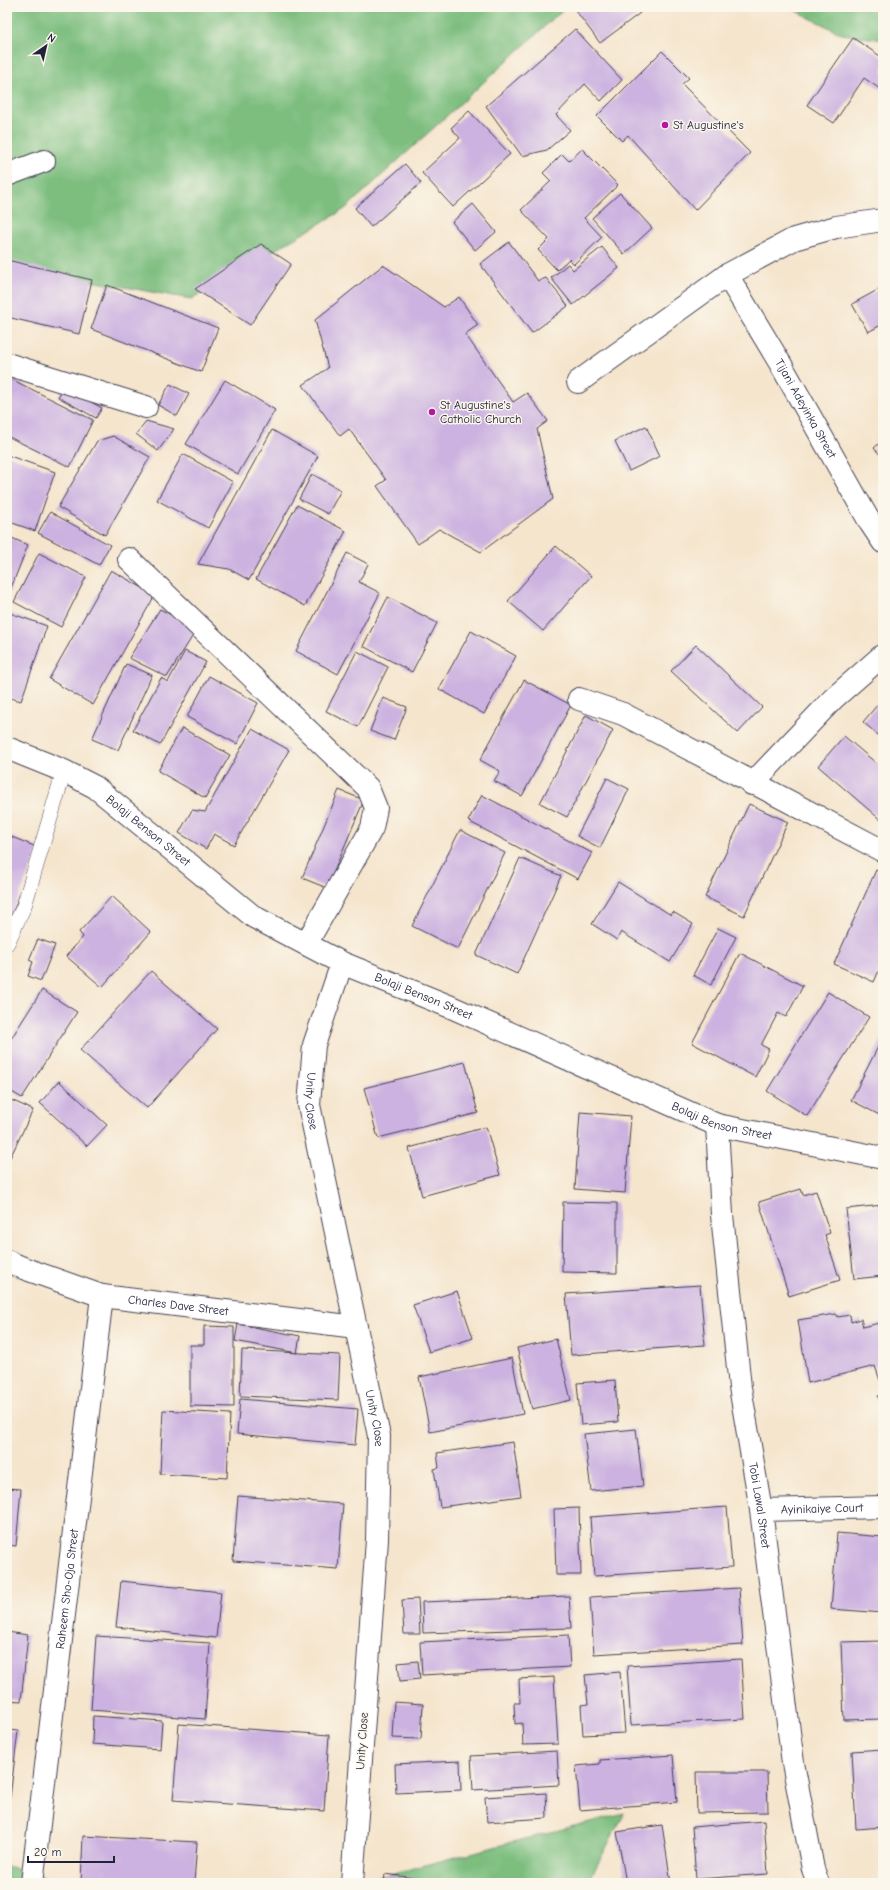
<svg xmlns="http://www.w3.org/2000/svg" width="890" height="1890" font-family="'Comic Neue',sans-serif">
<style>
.forest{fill:#7dbe7f;stroke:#50705d}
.building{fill:#ccb2e0}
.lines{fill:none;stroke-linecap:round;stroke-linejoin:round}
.service-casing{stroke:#423f51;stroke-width:16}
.minor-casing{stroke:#423f51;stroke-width:24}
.service{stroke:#fff;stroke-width:15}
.minor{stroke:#fff;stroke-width:22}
.poi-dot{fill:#b5179e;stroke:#fbf7ec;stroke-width:1.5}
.labels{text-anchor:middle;stroke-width:3;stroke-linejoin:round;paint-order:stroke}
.poi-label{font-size:12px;fill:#22223b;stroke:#fbf7ec;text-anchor:start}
.street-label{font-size:12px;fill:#22223b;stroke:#fbf7ec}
</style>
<rect width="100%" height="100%" fill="#fbf7ec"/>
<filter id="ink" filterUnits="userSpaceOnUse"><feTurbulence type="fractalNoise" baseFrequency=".025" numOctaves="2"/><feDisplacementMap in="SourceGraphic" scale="8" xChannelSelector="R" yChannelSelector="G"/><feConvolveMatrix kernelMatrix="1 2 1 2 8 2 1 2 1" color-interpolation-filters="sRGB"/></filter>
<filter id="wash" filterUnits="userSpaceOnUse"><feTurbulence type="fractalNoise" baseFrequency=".012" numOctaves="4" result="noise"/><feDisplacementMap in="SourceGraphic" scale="16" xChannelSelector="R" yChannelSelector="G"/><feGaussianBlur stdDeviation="0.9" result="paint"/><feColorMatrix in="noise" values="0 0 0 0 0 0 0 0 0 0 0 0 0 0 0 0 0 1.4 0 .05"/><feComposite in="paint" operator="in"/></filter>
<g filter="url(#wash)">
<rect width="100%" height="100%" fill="#f5e5cd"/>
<g class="forest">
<polygon points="7,7 566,7 345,209 191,299 7,266"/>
<polygon points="788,7 872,7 883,17 883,40 842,34"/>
<polygon points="624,1813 588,1883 356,1883"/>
<polygon points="7,1866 68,1883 7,1883"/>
</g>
<g id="blocks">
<g class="building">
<polygon points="573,7 635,7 640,13 600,43"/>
<polygon points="575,29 622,80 601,101 585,84 556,115 570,130 547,150 522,156 486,106"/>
<polygon points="853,38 883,58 883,91 864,78 834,123 807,105"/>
<polygon points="662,51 689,78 682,84 750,153 695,210 628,135 622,141 597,116"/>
<polygon points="469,111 510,154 453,207 422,173 460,138 451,128"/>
<polygon points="582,149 618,185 584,218 602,237 574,264 569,259 557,270 538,250 549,239 521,210 551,181 543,173 562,154 569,161"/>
<polygon points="405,164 421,183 371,227 355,208"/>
<polygon points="620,193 652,228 624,254 592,218"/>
<polygon points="473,204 496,232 475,250 452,222"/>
<polygon points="509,242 538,281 546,278 568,306 532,333 480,264"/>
<polygon points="261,244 291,264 250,325 195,289"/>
<polygon points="602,247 619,268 573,305 551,278 568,264 573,270"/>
<polygon points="7,260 92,280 79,334 7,317"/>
<polygon points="383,265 444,307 459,297 478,325 465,334 513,402 527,393 548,421 537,429 553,499 481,552 439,529 418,544 377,486 386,480 349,429 340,436 303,385 328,368 315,320"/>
<polygon points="107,285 218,328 201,372 91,329"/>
<polygon points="883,287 883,324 868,332 852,304"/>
<polygon points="9,378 93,420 70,467 7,436 7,382"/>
<polygon points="225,380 275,410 238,474 186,444"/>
<polygon points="170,384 189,394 177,416 158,405"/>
<polygon points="64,387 102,408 96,418 58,397"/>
<polygon points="146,421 174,429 158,451 136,434"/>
<polygon points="646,426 660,456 629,471 615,441"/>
<polygon points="272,430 318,456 249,580 229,569 198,564"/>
<polygon points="113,436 150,457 105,535 58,507 97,441"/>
<polygon points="883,440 883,458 874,448"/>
<polygon points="183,454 233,482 208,528 157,500"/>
<polygon points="7,455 55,472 35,531 7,521"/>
<polygon points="312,474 341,490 328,514 299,499"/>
<polygon points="297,505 346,531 305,606 256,579"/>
<polygon points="50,512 110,545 99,565 38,533"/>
<polygon points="7,536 28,545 7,598"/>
<polygon points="556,546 591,576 543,631 508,601"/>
<polygon points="39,553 86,577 61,627 14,602"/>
<polygon points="347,553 368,564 359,582 380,593 338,674 296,651"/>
<polygon points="111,570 155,595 93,705 49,679"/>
<polygon points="388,597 437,623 412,672 363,646"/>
<polygon points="160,609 197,629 167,677 129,658"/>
<polygon points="7,612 47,626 21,701 7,697"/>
<polygon points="471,631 516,656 484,714 439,689"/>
<polygon points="696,645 762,707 738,733 671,671"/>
<polygon points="185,651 206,662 160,745 133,730 161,678 168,682"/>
<polygon points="357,651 388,667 358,727 326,711"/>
<polygon points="126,664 152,675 118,750 92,739"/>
<polygon points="209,676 258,703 237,744 187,717"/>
<polygon points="524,680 571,705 522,796 494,781 500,771 480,760"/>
<polygon points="383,698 407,707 394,740 370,731"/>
<polygon points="883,698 883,739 863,722"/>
<polygon points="586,715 613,730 567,817 540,803"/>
<polygon points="182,728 230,755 205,798 158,771"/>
<polygon points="252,729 289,750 234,845 214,834 206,849 179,833 192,810 205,812"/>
<polygon points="844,736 883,769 883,822 818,766"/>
<polygon points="607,778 629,789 600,848 577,836"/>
<polygon points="339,790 364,800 327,888 302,878"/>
<polygon points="482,795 592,853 578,879 468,821"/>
<polygon points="749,804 788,822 744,916 705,897"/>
<polygon points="460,830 505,853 458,949 412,926"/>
<polygon points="7,835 39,848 7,926"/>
<polygon points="520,858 561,876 517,974 476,955"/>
<polygon points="876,870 883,873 883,961 874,982 834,964"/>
<polygon points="618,882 671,915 673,912 693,924 670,962 621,932 617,940 592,924"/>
<polygon points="112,896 151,932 102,987 66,956 83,937 79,932"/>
<polygon points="718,928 736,937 711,985 693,975"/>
<polygon points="38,939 55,945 41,981 28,976 33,962 29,960"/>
<polygon points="740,953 803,986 786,1017 778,1013 761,1045 769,1049 755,1077 692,1043"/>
<polygon points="151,971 217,1029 147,1108 80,1050"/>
<polygon points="42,990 77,1012 22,1098 7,1089 7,1045"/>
<polygon points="828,992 869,1017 807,1116 767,1091"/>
<polygon points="883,1037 883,1117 851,1100"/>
<polygon points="465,1062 478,1113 378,1138 364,1088"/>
<polygon points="59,1081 107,1125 87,1146 40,1103"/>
<polygon points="7,1098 33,1110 7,1164"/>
<polygon points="580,1112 631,1116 625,1193 575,1189"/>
<polygon points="486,1127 500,1175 422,1196 409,1148"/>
<polygon points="801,1189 803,1195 816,1191 830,1233 825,1235 840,1280 789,1296 759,1202"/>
<polygon points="563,1202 617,1203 617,1273 562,1272"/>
<polygon points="883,1205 883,1276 854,1279 846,1209"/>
<polygon points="700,1285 705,1345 571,1355 566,1294"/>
<polygon points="457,1291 473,1338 429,1352 413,1305"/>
<polygon points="836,1314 838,1317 850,1315 851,1322 861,1319 863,1327 883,1322 883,1389 875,1366 808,1383 798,1320"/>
<polygon points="238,1324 300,1336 297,1353 235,1341"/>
<polygon points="204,1326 234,1327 234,1407 190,1406 190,1345 204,1345"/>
<polygon points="556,1339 571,1400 532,1409 517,1348"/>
<polygon points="242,1350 340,1355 338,1400 240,1396"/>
<polygon points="512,1358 523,1414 430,1432 419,1377"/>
<polygon points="615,1380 618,1422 581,1425 577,1383"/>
<polygon points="883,1395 883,1412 878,1396"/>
<polygon points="240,1399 358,1409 355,1445 237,1434"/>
<polygon points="163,1410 230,1414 227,1478 160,1474"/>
<polygon points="636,1429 643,1486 591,1491 584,1434"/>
<polygon points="513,1442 521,1496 440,1507 434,1469 439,1468 437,1453"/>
<polygon points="7,1488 21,1489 16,1546 7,1545"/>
<polygon points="238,1496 343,1504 338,1569 233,1561"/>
<polygon points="727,1507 732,1567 594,1576 590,1517"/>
<polygon points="579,1508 581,1575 556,1575 554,1509"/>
<polygon points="837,1533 883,1537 883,1613 831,1609"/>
<polygon points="121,1581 221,1592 216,1638 116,1627"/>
<polygon points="739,1588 743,1645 594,1654 590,1597"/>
<polygon points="569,1596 571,1628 423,1633 422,1602"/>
<polygon points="418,1599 420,1634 404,1634 402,1600"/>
<polygon points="7,1632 28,1635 21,1701 7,1700"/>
<polygon points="568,1635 570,1667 422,1675 420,1642"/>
<polygon points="96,1636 210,1643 205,1719 91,1710"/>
<polygon points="883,1641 883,1719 844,1720 841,1642"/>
<polygon points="741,1659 745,1719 631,1725 627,1666"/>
<polygon points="418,1661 420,1679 400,1681 398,1663"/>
<polygon points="620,1672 625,1733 583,1735 581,1705 588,1704 585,1675"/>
<polygon points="554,1677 558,1744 523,1745 522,1723 515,1724 514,1703 520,1703 519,1679"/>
<polygon points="394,1702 423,1704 421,1739 392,1738"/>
<polygon points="93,1716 162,1721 160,1749 92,1744"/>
<polygon points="179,1724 329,1735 324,1811 173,1800"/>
<polygon points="7,1730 18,1731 10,1798 7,1798"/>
<polygon points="883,1749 883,1827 856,1829 852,1751"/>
<polygon points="557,1751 559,1785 473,1790 471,1756"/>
<polygon points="673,1755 677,1802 580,1810 576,1766 600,1764 600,1760"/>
<polygon points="460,1761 461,1790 396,1793 395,1764"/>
<polygon points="696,1772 767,1772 768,1812 697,1813"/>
<polygon points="546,1793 547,1818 487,1822 485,1797"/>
<polygon points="764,1821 768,1874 696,1879 692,1827"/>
<polygon points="662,1825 671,1883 626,1883 617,1832"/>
<polygon points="83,1836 197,1842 194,1883 81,1883"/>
<polygon points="385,1874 437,1881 437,1883 384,1883"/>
</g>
</g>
</g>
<g filter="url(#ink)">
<use href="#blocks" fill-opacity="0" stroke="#423f51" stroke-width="1"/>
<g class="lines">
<defs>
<polyline id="service" points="7,943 24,906 64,771"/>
<g id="minor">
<polyline points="7,175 44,161"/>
<path id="s1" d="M727 275 780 363 871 524 883 542"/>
<polyline points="7,364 146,407"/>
<polyline points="578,382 727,275 794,239 836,227 883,220"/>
<polyline points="129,559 368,788 376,808 372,828 306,944"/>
<polyline points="579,699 623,714 883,851"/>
<path id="s2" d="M7 748 64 771 95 787 254 917 342 963 451 1007 717 1125 883 1158"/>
<polyline points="752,784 834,698 883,655"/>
<path id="s3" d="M342 963 314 1045 309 1105 379 1436 377 1540 352 1883"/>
<path id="s4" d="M717 1125 722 1215 740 1387 761 1510 793 1763 813 1869 818 1883"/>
<path id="s5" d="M7 1261 23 1268 102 1296 356 1327"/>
<path id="s6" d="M761 1510 883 1507"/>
<path id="s7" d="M32 1883 102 1296"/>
</g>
</defs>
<use href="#service" class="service-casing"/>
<use href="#minor" class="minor-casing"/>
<use href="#service" class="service"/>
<use href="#minor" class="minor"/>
</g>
</g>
<g class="poi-dot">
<circle cx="665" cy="125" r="4"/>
<circle cx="432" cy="412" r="4"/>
</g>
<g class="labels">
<g class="poi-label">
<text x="673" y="129">St Augustine's</text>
<text x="440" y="409">St Augustine's<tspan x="440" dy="14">Catholic Church</tspan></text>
</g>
<g class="street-label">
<text dy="4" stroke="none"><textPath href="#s1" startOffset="155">Tijani Adeyinka Street</textPath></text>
<text dy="4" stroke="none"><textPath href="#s2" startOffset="165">Bolaji Benson Street</textPath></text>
<text dy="4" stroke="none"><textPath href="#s2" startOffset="489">Bolaji Benson Street</textPath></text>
<text dy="4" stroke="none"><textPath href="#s3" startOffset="143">Unity Close</textPath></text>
<text dy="4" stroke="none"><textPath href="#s2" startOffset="813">Bolaji Benson Street</textPath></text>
<text dy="4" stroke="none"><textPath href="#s5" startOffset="178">Charles Dave Street</textPath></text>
<text dy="4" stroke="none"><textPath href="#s3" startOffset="467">Unity Close</textPath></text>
<text dy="4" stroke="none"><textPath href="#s4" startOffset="383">Tobi Lawal Street</textPath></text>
<text dy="4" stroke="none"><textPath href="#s6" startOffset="61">Ayinikaiye Court</textPath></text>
<text dy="4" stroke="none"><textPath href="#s7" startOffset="296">Raheem Sho-Oja Street</textPath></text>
<text transform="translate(362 1741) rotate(-86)" y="4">Unity Close</text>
</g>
</g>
<rect width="890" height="1890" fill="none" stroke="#fbf7ec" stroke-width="24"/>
<g transform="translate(46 46) rotate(34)" stroke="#fbf7ec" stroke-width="3" paint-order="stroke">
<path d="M0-3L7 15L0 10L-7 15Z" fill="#22223b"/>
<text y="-6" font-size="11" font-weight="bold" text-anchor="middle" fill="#22223b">N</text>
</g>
<path d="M28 1856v6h86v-6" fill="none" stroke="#22223b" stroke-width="2"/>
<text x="34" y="1856" font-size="12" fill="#22223b" stroke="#fbf7ec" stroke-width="3" paint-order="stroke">20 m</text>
</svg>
